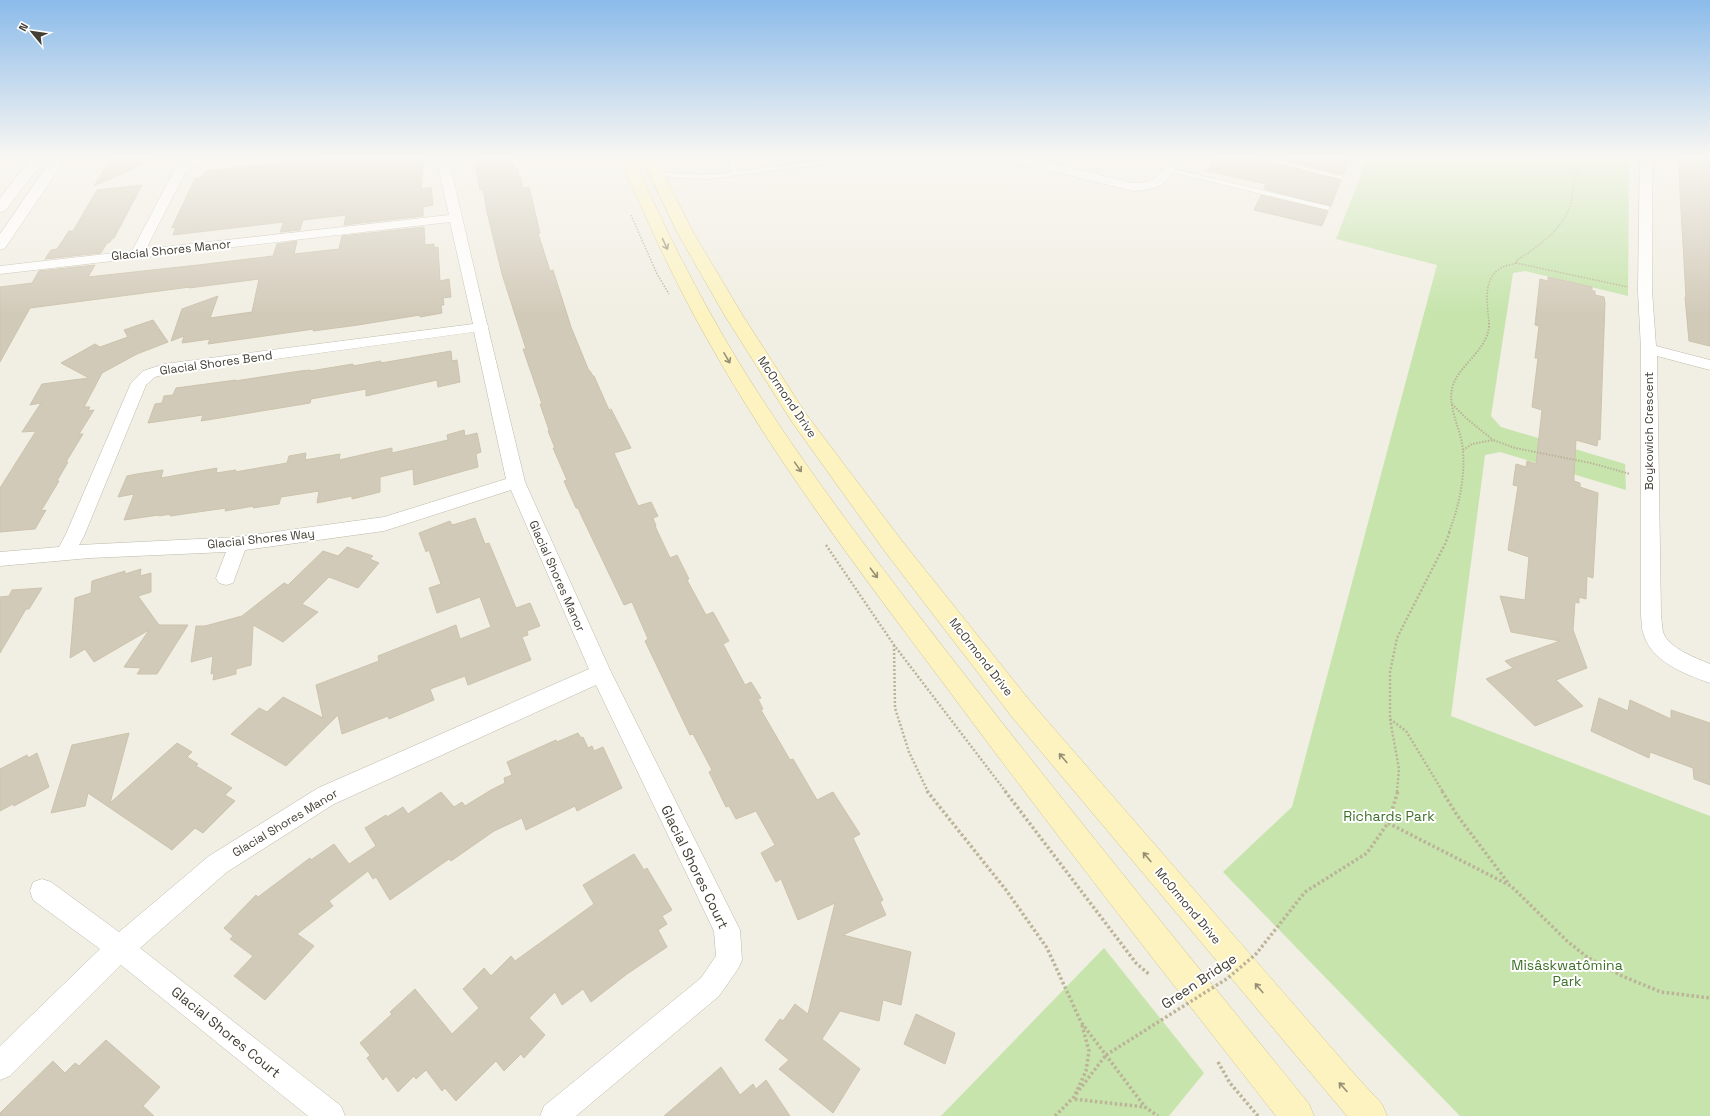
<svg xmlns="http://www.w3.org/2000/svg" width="1710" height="1116" font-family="'Space Grotesk',sans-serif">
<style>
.green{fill:#c6e4ac}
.building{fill:#d2cab9;stroke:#ccc3ac}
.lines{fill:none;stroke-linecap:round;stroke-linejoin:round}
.service-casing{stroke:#beb9a9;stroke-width:1}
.minor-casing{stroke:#beb9a9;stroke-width:1}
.tertiary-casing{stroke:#beb9a9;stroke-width:1}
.secondary-casing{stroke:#cfc594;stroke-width:1}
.path-far3{stroke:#bcb398;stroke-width:1.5;stroke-dasharray:1.5 1.5;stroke-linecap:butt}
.path-far2{stroke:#bcb398;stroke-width:2;stroke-dasharray:1.5 1.5;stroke-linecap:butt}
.path-far1{stroke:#bcb398;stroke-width:2.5;stroke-dasharray:2 2;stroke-linecap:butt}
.path{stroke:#bcb398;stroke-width:3.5;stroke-dasharray:2.5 2.5;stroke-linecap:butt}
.service{fill:#fff;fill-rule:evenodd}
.minor{fill:#fff;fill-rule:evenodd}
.tertiary{fill:#fff;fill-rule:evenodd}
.secondary{fill:#fcf3c1;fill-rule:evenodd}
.path-bridge{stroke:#bcb398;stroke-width:3.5;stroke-dasharray:2.5 2.5;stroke-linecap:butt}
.oneway{stroke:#968f73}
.labels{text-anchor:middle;stroke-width:4;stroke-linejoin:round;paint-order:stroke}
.street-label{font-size:12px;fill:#423e33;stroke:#fff}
.near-park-label{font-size:14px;fill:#3e702a;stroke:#fff}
.near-street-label{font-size:14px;fill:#423e33;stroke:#fff}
</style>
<rect width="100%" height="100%" fill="#f1eee3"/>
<g class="green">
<polygon points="1368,157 1629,157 1628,296 1525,271 1513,273 1491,416 1501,427 1625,464 1626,490 1500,452 1485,455 1451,716 1710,816 1710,1116 1460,1116 1223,872 1292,807 1437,265 1336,239"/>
<polygon points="1104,948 1204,1073 1169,1116 941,1116"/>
</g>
<g class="building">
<polygon points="112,157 161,157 94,186"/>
<polygon points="340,157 424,157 421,189 431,187 433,205 423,207 423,216 344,225 346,215 303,220 300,230 280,232 284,222 173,235 176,227 172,228 173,225 195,179 202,178 205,171"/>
<polygon points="474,157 510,157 514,169 517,168 519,176 520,176 523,188 529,187 540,233 538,233 550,271 553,270 571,327 589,371 590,371 593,376 594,376 609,410 611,409 631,448 614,453 638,506 651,502 658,516 653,518 656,526 655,526 670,558 677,555 689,579 687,580 706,615 713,612 729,641 723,644 745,685 751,682 761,698 758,699 763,709 761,710 790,760 793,759 817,800 833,792 860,834 853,838 883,900 880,902 886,915 843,935 911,952 901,1005 883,1000 879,1021 840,1011 822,1039 860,1069 833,1113 779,1069 789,1060 765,1040 780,1019 783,1021 795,1004 808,1014 835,903 798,920 781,879 776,882 761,853 775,845 756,811 736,819 729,806 726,807 709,772 712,770 693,734 690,735 645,641 648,639 632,602 624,605 581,515 578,508 576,508 564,481 567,480 553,448 555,448 548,431 549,430 540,404 542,404 523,349 526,349 502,274 487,212 483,189 480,190"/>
<polygon points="1216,157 1253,157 1341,180 1331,206 1264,189 1266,184 1207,171"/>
<polygon points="1273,157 1351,157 1343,175"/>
<polygon points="1678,157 1710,157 1710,346 1689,341 1685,297 1686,297"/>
<polygon points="142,185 114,238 112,239 110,242 107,243 101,253 45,259 51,250 57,249 69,231 73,231 97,190"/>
<polygon points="1261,195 1328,211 1322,226 1254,210"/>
<polygon points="424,227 425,245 434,244 434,248 438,247 440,281 449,279 451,297 443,298 444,305 441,305 442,313 420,317 420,315 358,325 313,331 314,329 208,344 210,339 182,343 184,336 171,341 182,309 218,296 210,318 252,312 259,279 189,288 190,287 30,308 0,362 0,287 32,283 39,271 95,265 88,277 198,265 273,256 277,244 297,241 294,254 339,249 342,236"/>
<polygon points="1548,277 1592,287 1592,291 1595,291 1595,295 1604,297 1605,303 1600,440 1598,439 1597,446 1576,440 1574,475 1574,481 1580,483 1580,487 1598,493 1593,578 1587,576 1586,599 1579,597 1579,603 1575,602 1573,630 1587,668 1556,680 1583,706 1535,726 1486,679 1513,668 1505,661 1560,641 1511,632 1500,596 1525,600 1529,557 1508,550 1518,486 1513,485 1516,464 1526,467 1527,461 1536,464 1542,410 1532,407 1538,358 1535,358 1539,326 1535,325 1540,279 1548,281"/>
<polygon points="153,320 168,342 137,354 102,373 84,407 90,407 88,411 94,410 79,434 83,434 66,462 68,462 57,481 59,481 41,511 46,510 35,529 0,532 0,488 36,431 22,432 41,403 30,405 42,384 89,378 61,363 95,344 100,347 128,337 124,330"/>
<polygon points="451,351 452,361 457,360 460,382 438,387 437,380 366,396 366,389 311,399 310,403 201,421 203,415 148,423 155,404 162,403 164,396 173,395 176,388 236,380 235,381 300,371 310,370 310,371 353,364 353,366 381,361 381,363"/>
<polygon points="464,430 465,436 477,433 481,452 476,454 478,467 414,485 413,469 380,477 380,492 352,499 352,496 317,503 319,491 281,497 279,504 253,508 254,506 225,511 226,508 170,516 171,514 159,516 159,515 124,520 134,494 118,497 127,476 137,474 163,470 161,478 217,468 216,473 236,470 235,472 287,463 289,456 306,453 305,460 340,454 339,460 392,448 392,453 448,440 447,435"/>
<polygon points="475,518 485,544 489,543 516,608 530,603 540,626 527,631 528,635 522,637 531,660 468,685 465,676 430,689 434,700 389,719 388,716 342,734 338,715 286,766 231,734 259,708 267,712 283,697 323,718 316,685 379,661 378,656 456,625 460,639 491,627 480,597 437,613 429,588 441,584 429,550 426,552 419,533 450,521 452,525 456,524"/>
<polygon points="347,547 373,556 370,559 379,563 358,588 329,577 302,604 318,612 283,642 253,625 251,665 236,669 236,674 213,680 214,673 211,674 213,656 191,662 196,626 205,626 242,616 284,583 288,585 323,551 338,556"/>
<polygon points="141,569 140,576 151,573 151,592 138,596 159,625 188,625 157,674 137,674 141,668 124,667 149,630 94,662 85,649 70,658 75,598 91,593 92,581 125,571 125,574"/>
<polygon points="42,588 29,609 26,609 0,653 0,597 9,596 12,590"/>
<polygon points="1599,698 1628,711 1630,700 1671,719 1671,710 1710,723 1710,785 1694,779 1693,768 1650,752 1649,758 1591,731"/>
<polygon points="129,733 110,803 177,743 192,752 187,757 198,764 196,766 232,788 225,795 235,801 203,833 195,828 172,850 88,793 85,806 51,813 72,745"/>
<polygon points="578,733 581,738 583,737 588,748 592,746 594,751 603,747 622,788 577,811 575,806 526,830 522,818 494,831 451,861 449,859 390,900 376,877 373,879 368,871 329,901 333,906 297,934 314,946 265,1000 234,976 253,956 230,939 233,936 224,928 256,895 258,897 310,858 311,860 334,844 349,864 376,846 365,828 386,815 387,817 403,807 408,814 441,792 454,807 462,802 465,806 491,790 505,783 504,778 512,775 507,762 556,740 557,742"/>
<polygon points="37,753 49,787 14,806 13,804 0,811 0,769 27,755 28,758"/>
<polygon points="634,854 644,870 647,868 672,910 662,916 667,924 658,930 667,947 627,974 591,1002 583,989 562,1005 555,992 529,1018 545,1035 524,1058 521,1054 504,1071 496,1061 456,1101 445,1088 442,1091 426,1070 416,1079 414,1076 398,1092 386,1076 383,1080 367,1058 370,1055 360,1043 392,1014 390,1012 415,989 452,1034 479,1008 463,989 484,968 491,976 511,956 515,961 594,904 583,885"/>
<polygon points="916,1014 955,1033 945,1064 904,1044"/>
<polygon points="106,1040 160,1087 143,1106 154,1116 0,1116 0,1113 53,1061 65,1073 75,1063 79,1066"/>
<polygon points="721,1067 740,1095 753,1084 756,1089 766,1080 790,1116 664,1116"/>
</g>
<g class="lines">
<defs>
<g id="service">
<path d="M728 157H734L737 171 837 159 836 157H863L840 162 708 179 678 178 656 175 653 173 656 171C682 175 706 176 732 172Z"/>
<polygon points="1046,157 1053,157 1044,166 1040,166 1040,164"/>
<polygon points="1076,157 1082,157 1069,173 1065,173 1064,172"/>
<polygon points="1254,157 1266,157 1344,177 1341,179"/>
<polygon points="1169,168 1328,206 1331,208 1328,210 1167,171 1167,169"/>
</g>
<g id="minor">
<path d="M194 157H226L220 161 203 162 186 171 146 249 449 215 436 157H448L487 324 489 327 488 328 525 482 611 672 740 930 742 960 738 969 719 996 576 1116H540L544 1106 701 978 716 956 714 931 596 685 334 804 227 872 140 948 341 1106 345 1116H308L121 965 10 1076 0 1080V1046L100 949 33 900 30 891 33 882 42 879 51 882 119 932 209 856 318 788 589 669 511 490 384 531 245 550 233 583 226 585 219 583 216 578 226 552 90 558 0 566V552L59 547 66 534 131 383 143 371 164 364 473 324 450 222 0 274V266L132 251 175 169 177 166ZM474 332 506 479 384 517 238 537 79 545 84 536 146 385 155 377 166 374Z"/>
<path d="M1004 157H1026L1133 183 1148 182 1156 178 1171 157H1183C1167 182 1164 189 1133 191L1006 160Z"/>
<path d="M1640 157H1652V291L1656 346 1710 360V370L1657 356 1661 616C1662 621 1662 627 1663 632 1668 648 1696 658 1710 664V683C1684 674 1650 661 1643 632 1641 627 1642 621 1641 616V349L1638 291Z"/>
</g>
<g id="tertiary">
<polygon points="32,157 46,157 5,211 0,212 0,198"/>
<polygon points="53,157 67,157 5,248 0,250 0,234"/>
</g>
<g id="secondary">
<path d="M619 157H633C664 227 698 295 738 361 806 472 888 576 968 679 1079 822 1195 963 1309 1104L1314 1116H1276C1164 973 1052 830 944 684 860 572 774 459 706 337 673 279 646 218 619 157Z"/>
<polygon points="641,157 655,157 693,232 743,316 806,414 902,541 1030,701 1356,1076 1382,1104 1387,1116 1347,1116 1012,717 886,553 792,422 725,316 677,232"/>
</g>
</defs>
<use href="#service" class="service-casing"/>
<use href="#minor" class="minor-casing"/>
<use href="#tertiary" class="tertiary-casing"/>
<use href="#secondary" class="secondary-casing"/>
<g class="path-far3">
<polyline points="631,215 657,274 669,294"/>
<polyline points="1516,263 1628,287"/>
<path d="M1489 324C1488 307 1482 282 1498 270 1503 266 1510 265 1516 263L1517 260C1539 246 1564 229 1571 202 1574 186 1573 171 1583 157"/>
</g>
<g class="path-far2">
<polyline points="1452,404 1466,418 1493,440"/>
<polyline points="1463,450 1472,444 1493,440 1515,448 1591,463 1630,474"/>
<path d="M1449 532C1459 506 1465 479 1463 451 1462 430 1446 407 1453 385 1461 363 1490 348 1489 323"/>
</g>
<g class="path-far1">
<polyline points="826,545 894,645 1006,792"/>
<polyline points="894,645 895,708 909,752 928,792"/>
<polyline points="1390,719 1406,731 1443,792"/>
<polyline points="1397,792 1399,769 1390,719 1390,672 1397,638 1445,544 1450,531"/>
</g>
<g class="path">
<polyline points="927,791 1006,890 1047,948 1081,1022 1145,1107 1158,1116"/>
<polyline points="1005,791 1136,963 1150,975"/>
<polyline points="1442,791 1457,815 1509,884"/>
<polyline points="1388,823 1511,886 1567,941 1587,957 1622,976 1661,992 1710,998"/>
<polyline points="1305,892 1367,853 1388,823 1398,791"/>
<polyline points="1082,1025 1089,1051 1086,1071 1073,1099 1145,1107"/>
<polyline points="1218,1062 1230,1083 1258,1116"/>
<polyline points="1076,1094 1106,1055"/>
<polyline points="1055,1116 1073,1098"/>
</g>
<use href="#service" class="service"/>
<use href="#minor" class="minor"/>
<use href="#tertiary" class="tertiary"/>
<use href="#secondary" class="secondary"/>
<polyline class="path-bridge" points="1106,1055 1228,978 1256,954 1305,892"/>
</g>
<defs><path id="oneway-shaft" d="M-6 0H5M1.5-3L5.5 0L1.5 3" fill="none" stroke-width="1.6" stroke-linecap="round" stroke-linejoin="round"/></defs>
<g class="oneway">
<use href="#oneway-shaft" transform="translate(665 244) rotate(65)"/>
<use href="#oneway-shaft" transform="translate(727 358) rotate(60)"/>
<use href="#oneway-shaft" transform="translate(798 467) rotate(55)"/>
<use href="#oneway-shaft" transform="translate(874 573) rotate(53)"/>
<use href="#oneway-shaft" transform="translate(1063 758) rotate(-130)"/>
<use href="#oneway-shaft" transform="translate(1147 857) rotate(-130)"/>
<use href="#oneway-shaft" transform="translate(1259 988) rotate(-130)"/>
<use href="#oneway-shaft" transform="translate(1343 1087) rotate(-132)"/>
</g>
<linearGradient id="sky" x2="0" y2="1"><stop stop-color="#8bbbea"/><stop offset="0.5" stop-color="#f9f7f2"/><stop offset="1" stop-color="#f9f7f2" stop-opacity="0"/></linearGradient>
<rect width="1710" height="314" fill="url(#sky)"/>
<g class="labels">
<g class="street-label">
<text transform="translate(171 250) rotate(-6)" y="4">Glacial Shores Manor</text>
<text transform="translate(216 363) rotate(-8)" y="4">Glacial Shores Bend</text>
<text transform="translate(787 397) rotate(56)" y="4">McOrmond Drive</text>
<text transform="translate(1649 431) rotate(-90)" y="4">Boykowich Crescent</text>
<text transform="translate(261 539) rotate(-6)" y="4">Glacial Shores Way</text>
<text transform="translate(557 576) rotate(66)" y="4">Glacial Shores Manor</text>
<text transform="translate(981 657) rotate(52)" y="4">McOrmond Drive</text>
<text transform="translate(285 823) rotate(-31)" y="4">Glacial Shores Manor</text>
<text transform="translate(1188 906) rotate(50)" y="4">McOrmond Drive</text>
</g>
<g class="near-park-label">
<text x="1389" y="821">Richards Park</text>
<text x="1567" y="970">Misâskwatômina<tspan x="1567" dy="16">Park</tspan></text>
</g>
<g class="near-street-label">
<text transform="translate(695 867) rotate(64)" y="5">Glacial Shores Court</text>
<text transform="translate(1199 981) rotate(-34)" y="5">Green Bridge</text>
<text transform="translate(226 1032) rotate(39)" y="5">Glacial Shores Court</text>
</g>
</g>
<g transform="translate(32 32) rotate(299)" stroke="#ffffff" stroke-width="3" paint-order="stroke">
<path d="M0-3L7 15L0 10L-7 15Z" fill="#423e33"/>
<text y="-6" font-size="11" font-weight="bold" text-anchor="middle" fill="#423e33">N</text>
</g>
</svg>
